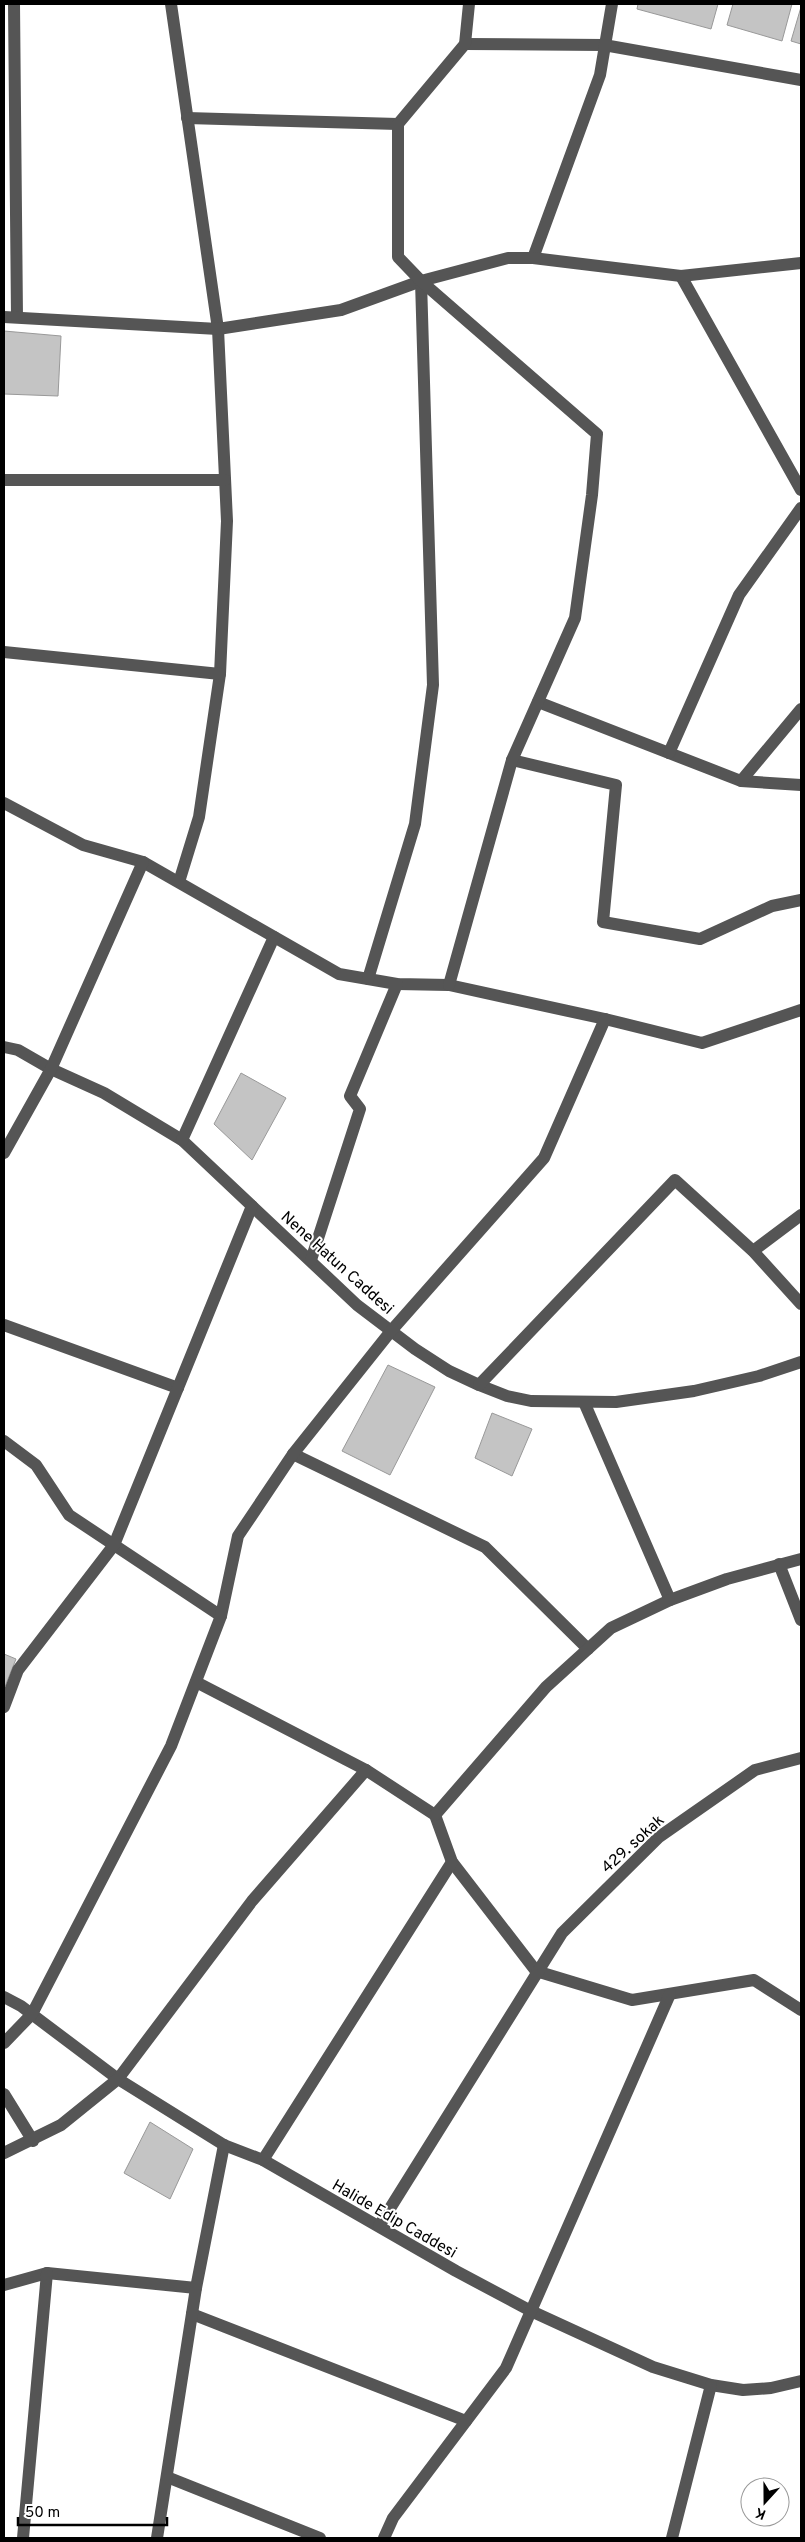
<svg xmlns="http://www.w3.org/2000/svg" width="805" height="2542" font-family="Overpass,sans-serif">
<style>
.building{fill:#c4c4c4;stroke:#999}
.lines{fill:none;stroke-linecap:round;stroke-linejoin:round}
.minor{stroke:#555;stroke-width:12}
.labels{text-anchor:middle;stroke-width:4;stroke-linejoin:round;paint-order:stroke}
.street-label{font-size:16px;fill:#000;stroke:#fff}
</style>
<rect width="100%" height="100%" fill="#fff"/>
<g class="building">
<polygon points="638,4 718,4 711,29 637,9"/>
<polygon points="733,4 792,4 782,41 727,25"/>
<polygon points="801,7 801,44 791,41"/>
<polygon points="4,331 61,336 58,396 4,394"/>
<polygon points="241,1073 286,1098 252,1160 214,1124"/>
<polygon points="388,1365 435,1387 390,1475 342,1451"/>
<polygon points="492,1413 532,1429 512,1476 475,1458"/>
<polygon points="4,1654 16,1659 4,1689"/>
<polygon points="150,2122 193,2149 170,2199 124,2173"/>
</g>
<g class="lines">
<g class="minor">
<polyline points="14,4 17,317"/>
<polyline points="171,4 218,329 227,521 220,674 199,817 179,882"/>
<polyline points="465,44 604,45 801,80"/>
<polyline points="187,118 398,124"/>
<polyline points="533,258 600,75 612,4"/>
<polyline points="681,276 801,490"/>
<polyline points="4,317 218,329 341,310 421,281 508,258 533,258 681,276 801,263"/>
<polyline points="4,480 225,480"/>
<polyline points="4,652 220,674"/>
<polyline points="538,702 741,781 801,785"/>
<polyline points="669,753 739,595 801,508"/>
<polyline points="512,760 616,785 603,922 700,939 772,906 801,900"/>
<polyline points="741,781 801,709"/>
<polyline points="4,803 83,845 143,862 339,974 397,984 449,985 605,1019 702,1043 801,1010"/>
<polyline points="368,979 415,824 433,685 421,281"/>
<polyline points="449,985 512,760 575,618 592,495 597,434 421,281 398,257 398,124 465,44 469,4"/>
<polyline points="4,1047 18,1050 51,1069 104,1093 182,1140 357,1305 415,1349 449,1371 479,1385 507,1396 531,1401 616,1402 694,1391 759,1376 801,1362"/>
<polyline points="182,1140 274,937"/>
<polyline points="4,1153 51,1069 143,862"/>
<polyline points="753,1251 801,1215"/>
<polyline points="311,1260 360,1109 350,1096 397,984"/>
<polyline points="4,1325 178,1388"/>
<polyline points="479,1385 675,1180 753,1251 801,1304"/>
<polyline points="584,1402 670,1600"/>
<polyline points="4,1441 36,1465 69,1515 221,1616"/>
<polyline points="293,1454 485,1547 588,1649"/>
<polyline points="779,1564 801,1620"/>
<polyline points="196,1682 366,1770 435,1815 452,1862 536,1971 632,2000 754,1980 801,2010"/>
<polyline points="4,1707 18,1670 114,1545 252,1206"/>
<polyline points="435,1815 546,1687 611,1628 670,1600 727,1579 801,1559"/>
<polyline points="4,1997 21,2006 118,2079 224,2145 263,2160 456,2271 531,2311 653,2367 711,2385 743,2390 771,2388 801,2381"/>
<polyline points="4,2043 32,2014 171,1746 221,1616 238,1536 293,1454 391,1331 544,1158 605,1019"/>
<polyline points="4,2094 33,2141"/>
<polyline points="4,2153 61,2125 118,2079 252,1901 366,1770"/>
<polyline points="263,2160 452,1862"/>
<polyline points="379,2226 562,1933 659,1837 755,1770 801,1758"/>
<polyline points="4,2285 47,2273 196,2288"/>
<polyline points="192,2314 466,2421"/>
<polyline points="167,2477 320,2538"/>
<polyline points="23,2538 47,2273"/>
<polyline points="157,2538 196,2288 224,2145"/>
<polyline points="384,2538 393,2518 506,2368 670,1994"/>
<polyline points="672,2538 711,2385"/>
</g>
</g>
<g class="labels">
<g class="street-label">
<text transform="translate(338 1262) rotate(42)" y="6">Nene Hatun Caddesi</text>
<text transform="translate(632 1843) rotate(-42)" y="6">429. sokak</text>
<text transform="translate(395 2218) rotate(30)" y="6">Halide Edip Caddesi</text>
</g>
</g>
<rect width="805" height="2542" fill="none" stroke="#000000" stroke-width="10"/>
<g transform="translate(765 2502) rotate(201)"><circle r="24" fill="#ffffff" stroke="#999999"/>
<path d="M0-4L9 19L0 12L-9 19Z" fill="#000000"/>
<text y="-8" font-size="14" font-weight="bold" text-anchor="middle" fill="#000000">K</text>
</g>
<path d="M18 2517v8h149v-8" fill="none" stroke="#000000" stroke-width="2.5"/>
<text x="25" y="2517" font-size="15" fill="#000000" stroke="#ffffff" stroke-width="4" paint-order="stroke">50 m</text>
</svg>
